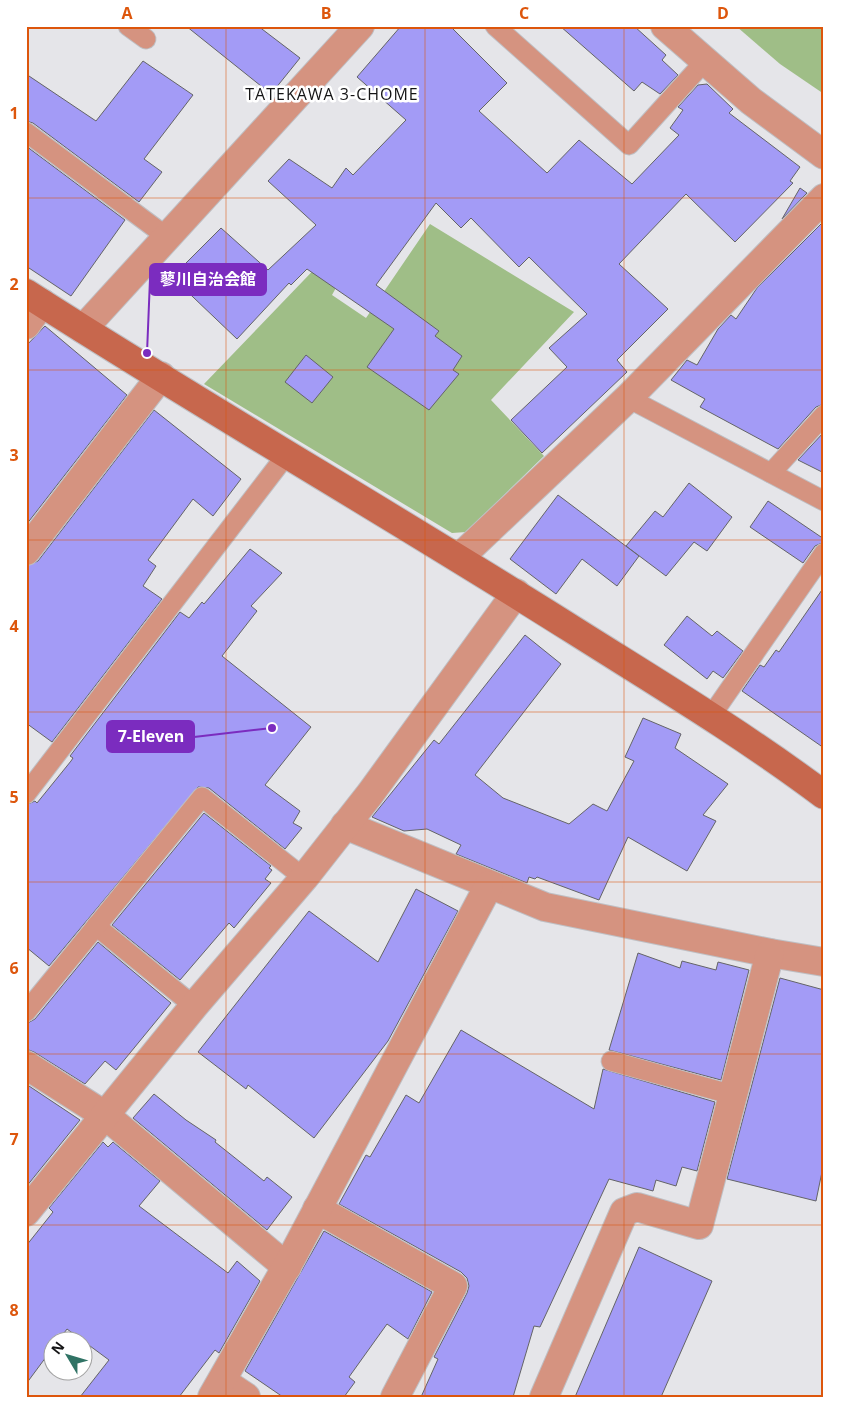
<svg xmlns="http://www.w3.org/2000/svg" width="850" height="1423" font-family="'Open Sans','Noto Sans JP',sans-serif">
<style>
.green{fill:#9fbe87}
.building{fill:#a39bf6;stroke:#646467}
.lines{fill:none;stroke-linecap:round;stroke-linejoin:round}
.lane-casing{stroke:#bfbfc3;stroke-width:21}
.street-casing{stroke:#bfbfc3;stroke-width:30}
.secondary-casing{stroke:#bfbfc3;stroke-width:30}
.lane{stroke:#d59380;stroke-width:19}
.street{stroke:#d59380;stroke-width:28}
.secondary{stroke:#c7674d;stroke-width:28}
.grid{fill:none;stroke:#dd560c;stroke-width:1;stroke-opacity:0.55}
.labels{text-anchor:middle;stroke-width:5;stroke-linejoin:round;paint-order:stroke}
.neighbourhood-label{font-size:16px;letter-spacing:1px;fill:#141415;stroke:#fff}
.leader{fill:none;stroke:#7b2cbf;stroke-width:2}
.callout-dot{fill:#7b2cbf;stroke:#fff;stroke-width:2}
.callout{fill:#7b2cbf;stroke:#7b2cbf;stroke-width:2}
.callout-label{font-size:16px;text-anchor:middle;font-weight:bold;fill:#fff}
.neatline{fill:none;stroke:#dd560c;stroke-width:2}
.grid-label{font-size:16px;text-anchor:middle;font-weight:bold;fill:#dd560c}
</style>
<rect width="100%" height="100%" fill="#e5e5e9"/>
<g class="green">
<polygon points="736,26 824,26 824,94 780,64"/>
<polygon points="430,224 574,312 491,400 544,456 466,532 452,533 204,384 328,255 343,275 332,295 366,318"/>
</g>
<g class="building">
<polygon points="186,26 258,26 300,58 271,94"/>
<polygon points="401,26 450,26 507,83 479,111 547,173 579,140 632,184 679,135 670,128 683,110 678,107 698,85 707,84 733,109 729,113 800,167 790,181 793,183 735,242 686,194 619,264 668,309 617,360 627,372 542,453 511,420 567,367 549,348 587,314 529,257 519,267 471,218 461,228 436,203 376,285 439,331 435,336 462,356 453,370 459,374 429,410 367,367 394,329 307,269 291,285 289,283 237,339 172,277 221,228 268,270 316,225 268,181 289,159 332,188 346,168 353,175 406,120 357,77"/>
<polygon points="560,26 634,26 666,55 662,60 678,75 660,94 642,82 634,91"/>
<polygon points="143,61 193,95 144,159 162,172 139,202 33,123 26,121 26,74 96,121"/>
<polygon points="26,146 125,220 71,296 26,266"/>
<polygon points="800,188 807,193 782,219"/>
<polygon points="824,221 824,404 816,407 778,449 700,407 705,399 671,380 687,360 697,365 718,329 731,315 736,319 757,288"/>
<polygon points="45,326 127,395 26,525 26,346"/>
<polygon points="306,355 333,377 312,403 285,382"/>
<polygon points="154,410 241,479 213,516 193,499 148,560 156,566 143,586 162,599 52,742 26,723 26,566 38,561"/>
<polygon points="824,432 824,473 798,460"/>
<polygon points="689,483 732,517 707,551 694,542 666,576 626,546 655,511 663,517"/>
<polygon points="558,495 639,556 617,586 582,559 556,594 510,559"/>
<polygon points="768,501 824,539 824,542 815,546 803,563 750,527"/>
<polygon points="250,549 282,573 251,606 257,611 222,656 311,727 265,785 300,811 293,823 302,828 285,849 209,788 198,787 49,966 26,947 26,805 35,801 37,803 71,761 73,758 70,756 180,612 189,618 202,602 204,604"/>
<polygon points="824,587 824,748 742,691 760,665 764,667 776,650 779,652"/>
<polygon points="687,616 712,636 717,631 743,651 723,678 713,671 707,679 664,645"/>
<polygon points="525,635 561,664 475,775 503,798 569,824 593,804 607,811 634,761 625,757 643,718 681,734 675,748 728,784 703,815 716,821 687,871 628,837 599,900 537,877 535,879 529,877 527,883 456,854 461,845 427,829 404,831 372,817 434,740 439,744"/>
<polygon points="204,813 271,866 269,868 272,870 265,879 271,883 234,928 229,923 180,980 112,925"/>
<polygon points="416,889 458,911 388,1041 314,1138 248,1085 246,1089 198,1052 309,911 378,962"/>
<polygon points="98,942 171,1003 116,1070 105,1061 85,1084 34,1052 26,1049 26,1024 35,1019"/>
<polygon points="638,953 680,968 682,961 716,970 718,962 749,970 721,1080 609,1050"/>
<polygon points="780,978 824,990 824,1162 816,1201 727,1179"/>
<polygon points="461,1030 594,1109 603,1069 715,1102 697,1171 682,1167 676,1186 656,1180 653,1191 609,1179 540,1327 534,1326 513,1397 421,1397 438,1359 434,1357 467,1293 469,1286 467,1278 461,1272 339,1204 366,1155 370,1157 406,1095 419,1103"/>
<polygon points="26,1084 80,1120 26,1187"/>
<polygon points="154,1094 186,1120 216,1140 215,1142 264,1181 267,1177 292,1197 267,1230 133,1118"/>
<polygon points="103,1142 108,1147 113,1142 160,1181 139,1206 228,1273 237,1261 260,1281 219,1353 215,1350 179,1397 80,1397 109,1360 67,1329 59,1340 52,1340 52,1349 26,1384 26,1246 53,1212 49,1208"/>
<polygon points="324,1231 432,1292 408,1339 387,1324 349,1377 355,1382 344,1397 283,1397 245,1371"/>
<polygon points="639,1247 712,1281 661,1397 575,1397"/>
</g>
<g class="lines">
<defs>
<g id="lane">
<polyline points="128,26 146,39"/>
<polyline points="495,26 629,145 705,61"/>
<polyline points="26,132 167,237"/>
<polyline points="628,398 824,501"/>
<polyline points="771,473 824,415"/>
<polyline points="711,716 824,553"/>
<polyline points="26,794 287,454"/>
<polyline points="96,926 194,1006"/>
<polyline points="26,1012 202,797 304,878"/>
<polyline points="611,1061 733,1095"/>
</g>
<g id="street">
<polyline points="665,26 751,101 824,155"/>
<polyline points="26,325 42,303"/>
<polyline points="83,329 360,26"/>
<polyline points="26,551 161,376"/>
<polyline points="459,558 628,398 824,198"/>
<polyline points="345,825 545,907 770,953 824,962"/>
<polyline points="26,1065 106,1116 287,1267"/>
<polyline points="317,1209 453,1286 395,1397"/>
<polyline points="26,1212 194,1006 304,878 370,794 516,593"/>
<polyline points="222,1381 246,1397"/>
<polyline points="212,1397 292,1257 489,885"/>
<polyline points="544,1397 624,1212 637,1207 699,1225 770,953"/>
</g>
<path id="secondary" d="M26 293C207 409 393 516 575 631 659 684 744 735 824 795"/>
</defs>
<use href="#lane" class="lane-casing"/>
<use href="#street" class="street-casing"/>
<use href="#secondary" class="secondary-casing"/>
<use href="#lane" class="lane"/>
<use href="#street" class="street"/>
<use href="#secondary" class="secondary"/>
</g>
<path class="grid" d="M226 26V1397M425 26V1397M624 26V1397M26 198H824M26 370H824M26 540H824M26 712H824M26 882H824M26 1054H824M26 1225H824"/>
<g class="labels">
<g class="neighbourhood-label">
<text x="332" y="100">TATEKAWA 3-CHOME</text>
</g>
</g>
<path class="leader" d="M147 353L150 279M272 728L194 737"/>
<g class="callout-dot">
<circle cx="147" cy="353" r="5"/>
<circle cx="272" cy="728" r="5"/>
</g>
<g class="callout">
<rect x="150" y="264" width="116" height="31" rx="5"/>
<rect x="107" y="721" width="87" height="31" rx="5"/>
</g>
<g class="callout-label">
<text x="208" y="285">蓼川自治会館</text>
<text x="151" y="742">7-Eleven</text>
</g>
<rect width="850" height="1423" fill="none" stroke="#ffffff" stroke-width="55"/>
<g transform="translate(68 1356) rotate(308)"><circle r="24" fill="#ffffff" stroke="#a1a1a1"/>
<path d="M0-4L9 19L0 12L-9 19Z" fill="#307365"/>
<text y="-8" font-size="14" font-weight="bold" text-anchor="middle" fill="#141415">N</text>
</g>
<rect x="28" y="28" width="794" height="1368" class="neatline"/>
<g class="grid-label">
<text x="127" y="19">A</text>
<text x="326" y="19">B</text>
<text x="524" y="19">C</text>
<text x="723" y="19">D</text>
<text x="14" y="119">1</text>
<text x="14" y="290">2</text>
<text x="14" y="461">3</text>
<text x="14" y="632">4</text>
<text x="14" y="803">5</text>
<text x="14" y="974">6</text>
<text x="14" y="1145">7</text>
<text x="14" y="1316">8</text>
</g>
</svg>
